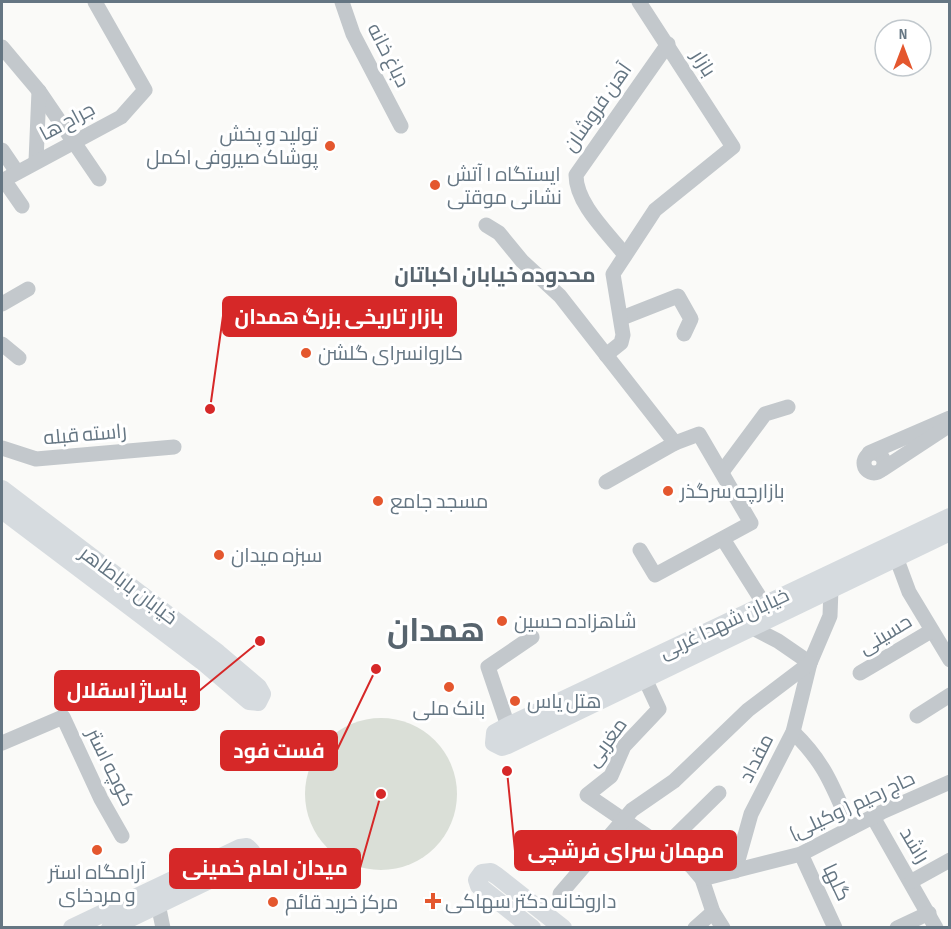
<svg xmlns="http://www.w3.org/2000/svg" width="951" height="929" font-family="'Sofia Sans Condensed',Cairo,sans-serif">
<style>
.park{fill:#dadfd7}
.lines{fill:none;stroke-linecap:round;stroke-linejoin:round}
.minor{stroke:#c3c8cc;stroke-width:15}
.major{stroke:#d6dbdf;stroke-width:18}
.poi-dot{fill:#e4572e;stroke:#fff;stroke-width:2}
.labels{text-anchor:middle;stroke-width:6;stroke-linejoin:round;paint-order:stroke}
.street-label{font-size:20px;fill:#657683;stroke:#fff}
.poi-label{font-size:20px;fill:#657683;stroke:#fff;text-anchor:start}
.neighbourhood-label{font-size:21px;font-weight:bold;fill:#57646e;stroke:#fff}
.town-label{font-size:32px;font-weight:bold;fill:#57646e;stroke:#fff}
.leader{fill:none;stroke:#d62828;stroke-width:2}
.callout-dot{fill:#d62828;stroke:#fff;stroke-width:2}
.callout{fill:#d62828;stroke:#d62828;stroke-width:2}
.callout-label{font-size:21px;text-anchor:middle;font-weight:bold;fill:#fff}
</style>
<rect width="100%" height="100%" fill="#fafaf8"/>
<circle class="park" cx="381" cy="794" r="76"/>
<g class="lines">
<g class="minor">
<polyline points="342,2 353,34 401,126"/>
<polyline points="2,47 39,91 99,179"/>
<polyline points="2,150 17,172"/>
<polyline points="36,161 39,91"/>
<polyline points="4,180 22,206"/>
<polyline points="2,181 121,117 145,90 95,2"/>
<polyline points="486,225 499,233 522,261 560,296 675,443"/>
<path d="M625 255C608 233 576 204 576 175L668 44"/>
<polyline points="2,304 28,289"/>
<polyline points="622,318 678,296 691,319 684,334"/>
<polyline points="2,344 19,358"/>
<polyline points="606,355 621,343 623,335 613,274 655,210 733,147 639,2"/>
<polyline points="2,448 36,459 174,447"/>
<circle cx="874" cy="463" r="10"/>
<polyline points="869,453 950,418"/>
<polyline points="883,469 950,425"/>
<polyline points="722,472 765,414 788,407"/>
<polyline points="606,482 675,443 699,434 751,523 655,575 640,550"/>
<polyline points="723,539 764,604"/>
<polyline points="896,557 909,592 950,660"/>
<polyline points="753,628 778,641 810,663"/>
<polyline points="860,673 931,631"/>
<polyline points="645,679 659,709 624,746 611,776 587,795 691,866 702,879 713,912 723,928"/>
<polyline points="917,716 950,695"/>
<polyline points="508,726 488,667 532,637"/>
<path d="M793 732C826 764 833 788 851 828"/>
<polyline points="2,743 63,717 101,799 122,836"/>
<polyline points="873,817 936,928"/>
<polyline points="663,848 719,793"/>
<polyline points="801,854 835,928"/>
<polyline points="735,871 751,814 793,732 810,663 830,616 831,588"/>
<polyline points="702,879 801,854 882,812 950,782"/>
<polyline points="912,881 950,860"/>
<polyline points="560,894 632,810 674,781 748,710 810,663"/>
<polyline points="158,904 163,928"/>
<polyline points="695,928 713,912"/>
<polyline points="897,928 929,913"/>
</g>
<g class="major">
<polyline points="2,489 218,653 258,687 262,694 258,702 249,701 202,661 2,510"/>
<polyline points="950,517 508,726 495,733 494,743 502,747 508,745 950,532"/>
<polyline points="72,928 240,848 247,847 252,852 252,857 247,862 110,928"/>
<polyline points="532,928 479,886 477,880 482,873 491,872 497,876 563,928"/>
</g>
</g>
<g class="poi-dot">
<circle cx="330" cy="146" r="6"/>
<circle cx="435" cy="185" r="6"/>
<circle cx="306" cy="353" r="6"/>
<circle cx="668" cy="491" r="6"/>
<circle cx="378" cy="501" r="6"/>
<circle cx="219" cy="555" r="6"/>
<circle cx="502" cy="621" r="6"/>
<circle cx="449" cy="687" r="6"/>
<circle cx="515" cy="701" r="6"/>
<circle cx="97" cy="850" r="6"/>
<path d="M430 892h6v6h6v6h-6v6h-6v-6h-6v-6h6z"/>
<circle cx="273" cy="902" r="6"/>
</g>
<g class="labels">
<g class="street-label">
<text transform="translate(389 55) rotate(63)" y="7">دباغ خانه</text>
<text transform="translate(704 63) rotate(58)" y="7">بازار</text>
<text transform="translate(597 107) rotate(-55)" y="7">آهن فروشان</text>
<text transform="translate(67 121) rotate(-28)" y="7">جراح ها</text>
<text transform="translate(85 434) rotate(-5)" y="7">راسته قبله</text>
<text transform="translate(129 585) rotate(37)" y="7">خیابان باباطاهر</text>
<text transform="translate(724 623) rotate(-25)" y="7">خیابان شهدا غربی</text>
<text transform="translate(885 634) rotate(-31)" y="7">حسینی</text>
<text transform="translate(606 742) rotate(-54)" y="7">مغربی</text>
<text transform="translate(756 758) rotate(-63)" y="7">مقداد</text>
<text transform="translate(111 767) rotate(64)" y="7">کوچه استر</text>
<text transform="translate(852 805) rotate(-25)" y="7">حاج رحیم ( وکیلی)</text>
<text transform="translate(915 845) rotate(59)" y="7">راشد</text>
<text transform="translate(837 882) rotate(65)" y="7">گلها</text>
</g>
<g class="poi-label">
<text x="318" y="141" text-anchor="end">تولید و پخش<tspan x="318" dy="23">پوشاک صیروفی اکمل</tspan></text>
<text x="447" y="181">ایستگاه ۱ آتش<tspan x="447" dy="23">نشانی موقتی</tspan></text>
<text x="318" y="360">کاروانسرای گلشن</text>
<text x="680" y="498">بازارچه سرگذر</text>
<text x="390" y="508">مسجد جامع</text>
<text x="231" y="562">سبزه میدان</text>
<text x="514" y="628">شاهزاده حسین</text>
<text x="527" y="708">هتل یاس</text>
<text x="449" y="715" text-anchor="middle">بانک ملی</text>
<text x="97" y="879" text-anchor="middle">آرامگاه استر<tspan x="97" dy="23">و مردخای</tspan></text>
<text x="445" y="908">داروخانه دکتر سهاکی</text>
<text x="285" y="909">مرکز خرید قائم</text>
</g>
<g class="neighbourhood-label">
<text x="495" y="282">محدوده خیابان اکباتان</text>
</g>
<g class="town-label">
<text x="436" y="641">همدان</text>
</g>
</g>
<path class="leader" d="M210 409L223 316M260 641L199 691M376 669L337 750M507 771L515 851M381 794L360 868"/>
<g class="callout-dot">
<circle cx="210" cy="409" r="6"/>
<circle cx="260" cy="641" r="6"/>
<circle cx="376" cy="669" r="6"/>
<circle cx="507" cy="771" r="6"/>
<circle cx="381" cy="794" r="6"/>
</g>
<g class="callout">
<rect x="223" y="297" width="233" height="39" rx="6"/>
<rect x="55" y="671" width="144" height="39" rx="6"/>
<rect x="221" y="731" width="116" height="39" rx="6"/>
<rect x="515" y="831" width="221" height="39" rx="6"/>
<rect x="170" y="849" width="190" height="39" rx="6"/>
</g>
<g class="callout-label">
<text x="339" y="324">بازار تاریخی بزرگ همدان</text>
<text x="127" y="698">پاساژ اسقلال</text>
<text x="279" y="758">فست فود</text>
<text x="626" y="858">مهمان سرای فرشچی</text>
<text x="265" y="875">میدان امام خمینی</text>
</g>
<rect width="951" height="929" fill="none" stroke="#657683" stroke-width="6"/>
<g transform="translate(903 48)"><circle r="28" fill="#ffffff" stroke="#c1c8cd" stroke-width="1.5"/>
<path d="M0-4.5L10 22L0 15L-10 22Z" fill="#e4572e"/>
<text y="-9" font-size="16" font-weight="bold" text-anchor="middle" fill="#657683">N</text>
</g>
</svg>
